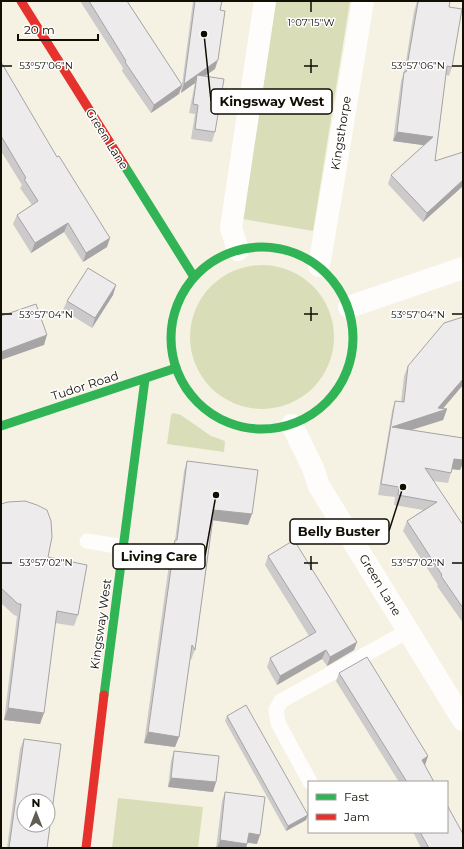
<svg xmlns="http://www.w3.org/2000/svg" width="464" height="849" font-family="Montserrat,sans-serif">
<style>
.green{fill:#d9deb9}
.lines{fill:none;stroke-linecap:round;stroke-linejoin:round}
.lane{stroke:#fefdfb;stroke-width:15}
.street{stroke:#fefdfb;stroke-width:22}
.fast{stroke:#30b455;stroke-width:9}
.jam{stroke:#e5322d;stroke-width:9}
.wall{fill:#cccaca}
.shaded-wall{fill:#a6a4a4}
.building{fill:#edebeb;stroke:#a6a4a4;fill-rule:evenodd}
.ticks{fill:none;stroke:#110e03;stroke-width:1.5}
.labels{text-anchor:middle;stroke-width:3;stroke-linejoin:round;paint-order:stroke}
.street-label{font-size:12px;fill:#110e03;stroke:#fff}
.ticks-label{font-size:10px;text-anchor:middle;fill:#110e03;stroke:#fff;stroke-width:3;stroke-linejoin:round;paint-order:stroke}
.leader{fill:none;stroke:#110e03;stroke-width:1.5}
.callout-dot{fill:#110e03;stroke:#fff;stroke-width:1.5}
.callout{fill:#fff;stroke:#110e03;stroke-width:1.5}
.callout-label{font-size:13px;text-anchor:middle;font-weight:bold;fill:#110e03}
</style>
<rect width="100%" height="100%" fill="#f6f2e3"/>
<g class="green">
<polygon points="276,1 350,1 313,231 243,219"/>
<circle cx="262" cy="337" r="72"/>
<polygon points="173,413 181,415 211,436 225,441 224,452 167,444 171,415"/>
<polygon points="118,798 203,807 198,848 112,848"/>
</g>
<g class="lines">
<g class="lane">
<polyline points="87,541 124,547"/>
<polyline points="310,782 278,723 276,710 281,701 408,631"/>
</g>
<g class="street">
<polyline points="238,250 231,228 265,1"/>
<polyline points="319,266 336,166 363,1"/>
<polyline points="349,307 463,268"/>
<polyline points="292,425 313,468 319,486 463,720"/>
</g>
<g class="fast">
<polyline points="124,165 194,277"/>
<circle cx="262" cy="338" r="91"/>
<polyline points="1,426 176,368"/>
<polyline points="104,695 145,379"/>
</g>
<g class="jam">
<polyline points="21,1 124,165"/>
<polyline points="86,848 104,695"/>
</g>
</g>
<g class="wall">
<polygon points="80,1 127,1 182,85 193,1 222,1 220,10 215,69 205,76 215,132 212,142 191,139 195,114 189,113 195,83 181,93 181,88 179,94 151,113 122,71 123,68"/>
<polygon points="417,1 450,1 449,7 452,67 449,76 446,75 435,161 463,152 463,186 423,222 388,184 391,175 424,145 393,141 401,81 404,73 414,11 416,5"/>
<polygon points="1,62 107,247 83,262 64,232 31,253 13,224 17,215 32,205 20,188 22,185 1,151"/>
<polygon points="116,285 113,295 92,328 63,310 67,301"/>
<polygon points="408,366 463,385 442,409 447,409 443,420 411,430 463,438 463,463 460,470 452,469 448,483 433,481 463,525 463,623 437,586 438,585 403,531 407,521 423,510 394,505 395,497 378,495 392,411 395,401 401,402 404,376"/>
<polygon points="187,461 248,525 213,520 195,650 191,660 190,659 179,737 175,747 144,743 171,550 175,540 184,471"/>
<polygon points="1,504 48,557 78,615 74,626 55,623 40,724 4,720 17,616 14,615 1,603"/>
<polygon points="268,556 357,642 354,650 327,666 322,659 277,685 267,667 270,658 309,636 265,565"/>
<polygon points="339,673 428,756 425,765 434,782 399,782 336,681"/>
<polygon points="227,716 306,820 286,831 225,721"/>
<polygon points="24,739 47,848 7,848 20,749"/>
<polygon points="174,751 216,782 213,792 168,787 171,761"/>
<polygon points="225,792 257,844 247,843 246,848 216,848 222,801"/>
<polygon points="413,832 447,832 463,848 421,848"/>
</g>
<g class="shaded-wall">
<polygon points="218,60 215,69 196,82 197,75 195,83 181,93 184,84"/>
<polygon points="182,85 179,94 151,113 154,105"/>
<polygon points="397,132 433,137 429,146 393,141"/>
<polygon points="463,180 463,186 423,222 427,213"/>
<polygon points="68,223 64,232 31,253 35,243"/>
<polygon points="110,238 107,247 83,262 86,253"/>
<polygon points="116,285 113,295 92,328 95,318"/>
<polygon points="47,335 44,345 1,360 1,352"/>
<polygon points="463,379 463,385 440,412 447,409 443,420 389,437 392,427 438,408"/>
<polygon points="454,459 463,460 463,463 460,470 450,469"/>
<polygon points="214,510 252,514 248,525 211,520"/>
<polygon points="357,642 354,650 327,666 330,657"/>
<polygon points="326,650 322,659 277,685 280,676"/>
<polygon points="8,708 44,713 40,724 4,720"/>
<polygon points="148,732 179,737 175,747 144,743"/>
<polygon points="428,756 425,765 419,769 422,760"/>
<polygon points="171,778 216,782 213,792 168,787"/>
<polygon points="308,815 306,820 286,831 288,826"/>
<polygon points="249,833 260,835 257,844 245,842"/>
<polygon points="220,840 247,844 246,848 217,848"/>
</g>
<g class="building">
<polygon points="89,1 127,1 182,85 154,105 125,62 126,61"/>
<polygon points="195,1 222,1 220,10 225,11 218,60 184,84"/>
<polygon points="419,1 450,1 449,7 462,9 452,67 447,66 435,161 463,152 463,180 427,213 391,175 433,137 397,132 404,72 406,72 418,2 419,2"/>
<polygon points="1,62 57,157 59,156 110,238 86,253 68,223 35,243 17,215 38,201 24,179 26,178 1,136"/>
<polygon points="197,75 224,79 215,132 195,129 198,105 193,104"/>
<polygon points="88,268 116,285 95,318 67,301"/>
<polygon points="36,304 47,335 1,352 1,316"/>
<polygon points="463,317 463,379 438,408 447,409 392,427 463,438 463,460 454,459 451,473 425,468 463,525 463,608 441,576 442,575 407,521 437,502 398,495 399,487 381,484 395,401 404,402 408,366 444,323"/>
<polygon points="187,461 258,470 252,514 214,510 195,650 192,645 179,737 148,732 175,540 177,540"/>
<polygon points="25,501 37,505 47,510 51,521 52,537 48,557 87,565 78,615 57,611 44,713 8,708 21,604 18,604 1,588 1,504 8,502"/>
<polygon points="294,540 357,642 330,657 326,650 280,676 270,658 316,632 268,556"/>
<polygon points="367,657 428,756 422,760 434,782 407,782 339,673"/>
<polygon points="246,705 308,815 288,826 227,716"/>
<path d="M24 739 61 744 47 848H9ZM24 801H48V825H24Z"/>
<polygon points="174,751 219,756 216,782 171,778"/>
<polygon points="225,792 265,797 260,835 249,833 247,844 220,840"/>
<polygon points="447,805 463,834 463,848 429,848 420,832 447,832"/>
</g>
<path class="ticks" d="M311 2V12M311 59V73M2 66H12M304 66H318M452 66H462M311 307V321M2 314H12M304 314H318M452 314H462M311 556V570M2 563H12M304 563H318M452 563H462"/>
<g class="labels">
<g class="street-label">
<text transform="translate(341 133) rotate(-81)" y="4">Kingsthorpe</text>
<text transform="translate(107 139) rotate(58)" y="4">Green Lane</text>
<text transform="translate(85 386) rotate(-18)" y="4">Tudor Road</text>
<text transform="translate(380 585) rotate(59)" y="4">Green Lane</text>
<text transform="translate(101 624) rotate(-82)" y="4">Kingsway West</text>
</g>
</g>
<g class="ticks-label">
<text x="311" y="26">1°07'15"W</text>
<text x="46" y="69">53°57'06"N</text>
<text x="418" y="69">53°57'06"N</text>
<text x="46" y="318">53°57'04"N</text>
<text x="418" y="318">53°57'04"N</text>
<text x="46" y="566">53°57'02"N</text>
<text x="418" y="566">53°57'02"N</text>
</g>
<path class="leader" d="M204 34L211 101M403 487L389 531M216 495L205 556"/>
<g class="callout-dot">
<circle cx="204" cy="34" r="4"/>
<circle cx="403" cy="487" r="4"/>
<circle cx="216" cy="495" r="4"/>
</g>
<g class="callout">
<rect x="211" y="89" width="121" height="25" rx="4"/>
<rect x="290" y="519" width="99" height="25" rx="4"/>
<rect x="113" y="544" width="92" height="25" rx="4"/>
</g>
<g class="callout-label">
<text x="272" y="106">Kingsway West</text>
<text x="339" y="536">Belly Buster</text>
<text x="159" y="561">Living Care</text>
</g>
<rect width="464" height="849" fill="none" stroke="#110e03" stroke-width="4"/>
<rect x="308" y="781" width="140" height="52" fill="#ffffff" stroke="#a09f9a"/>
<rect x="316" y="794" width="20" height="6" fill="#30b455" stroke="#a09f9a"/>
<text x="344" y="801" font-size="12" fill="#110e03">Fast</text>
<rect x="316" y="814" width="20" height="6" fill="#e5322d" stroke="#a09f9a"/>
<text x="344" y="821" font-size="12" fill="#110e03">Jam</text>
<g transform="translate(36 813)"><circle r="19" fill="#ffffff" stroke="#a09f9a"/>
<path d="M0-3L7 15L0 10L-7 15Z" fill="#615e51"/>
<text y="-6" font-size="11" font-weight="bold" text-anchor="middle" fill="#110e03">N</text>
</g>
<path d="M18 34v6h80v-6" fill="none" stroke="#110e03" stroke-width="2"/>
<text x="24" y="34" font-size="12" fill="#110e03" stroke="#ffffff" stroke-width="3" paint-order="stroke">20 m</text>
</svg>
